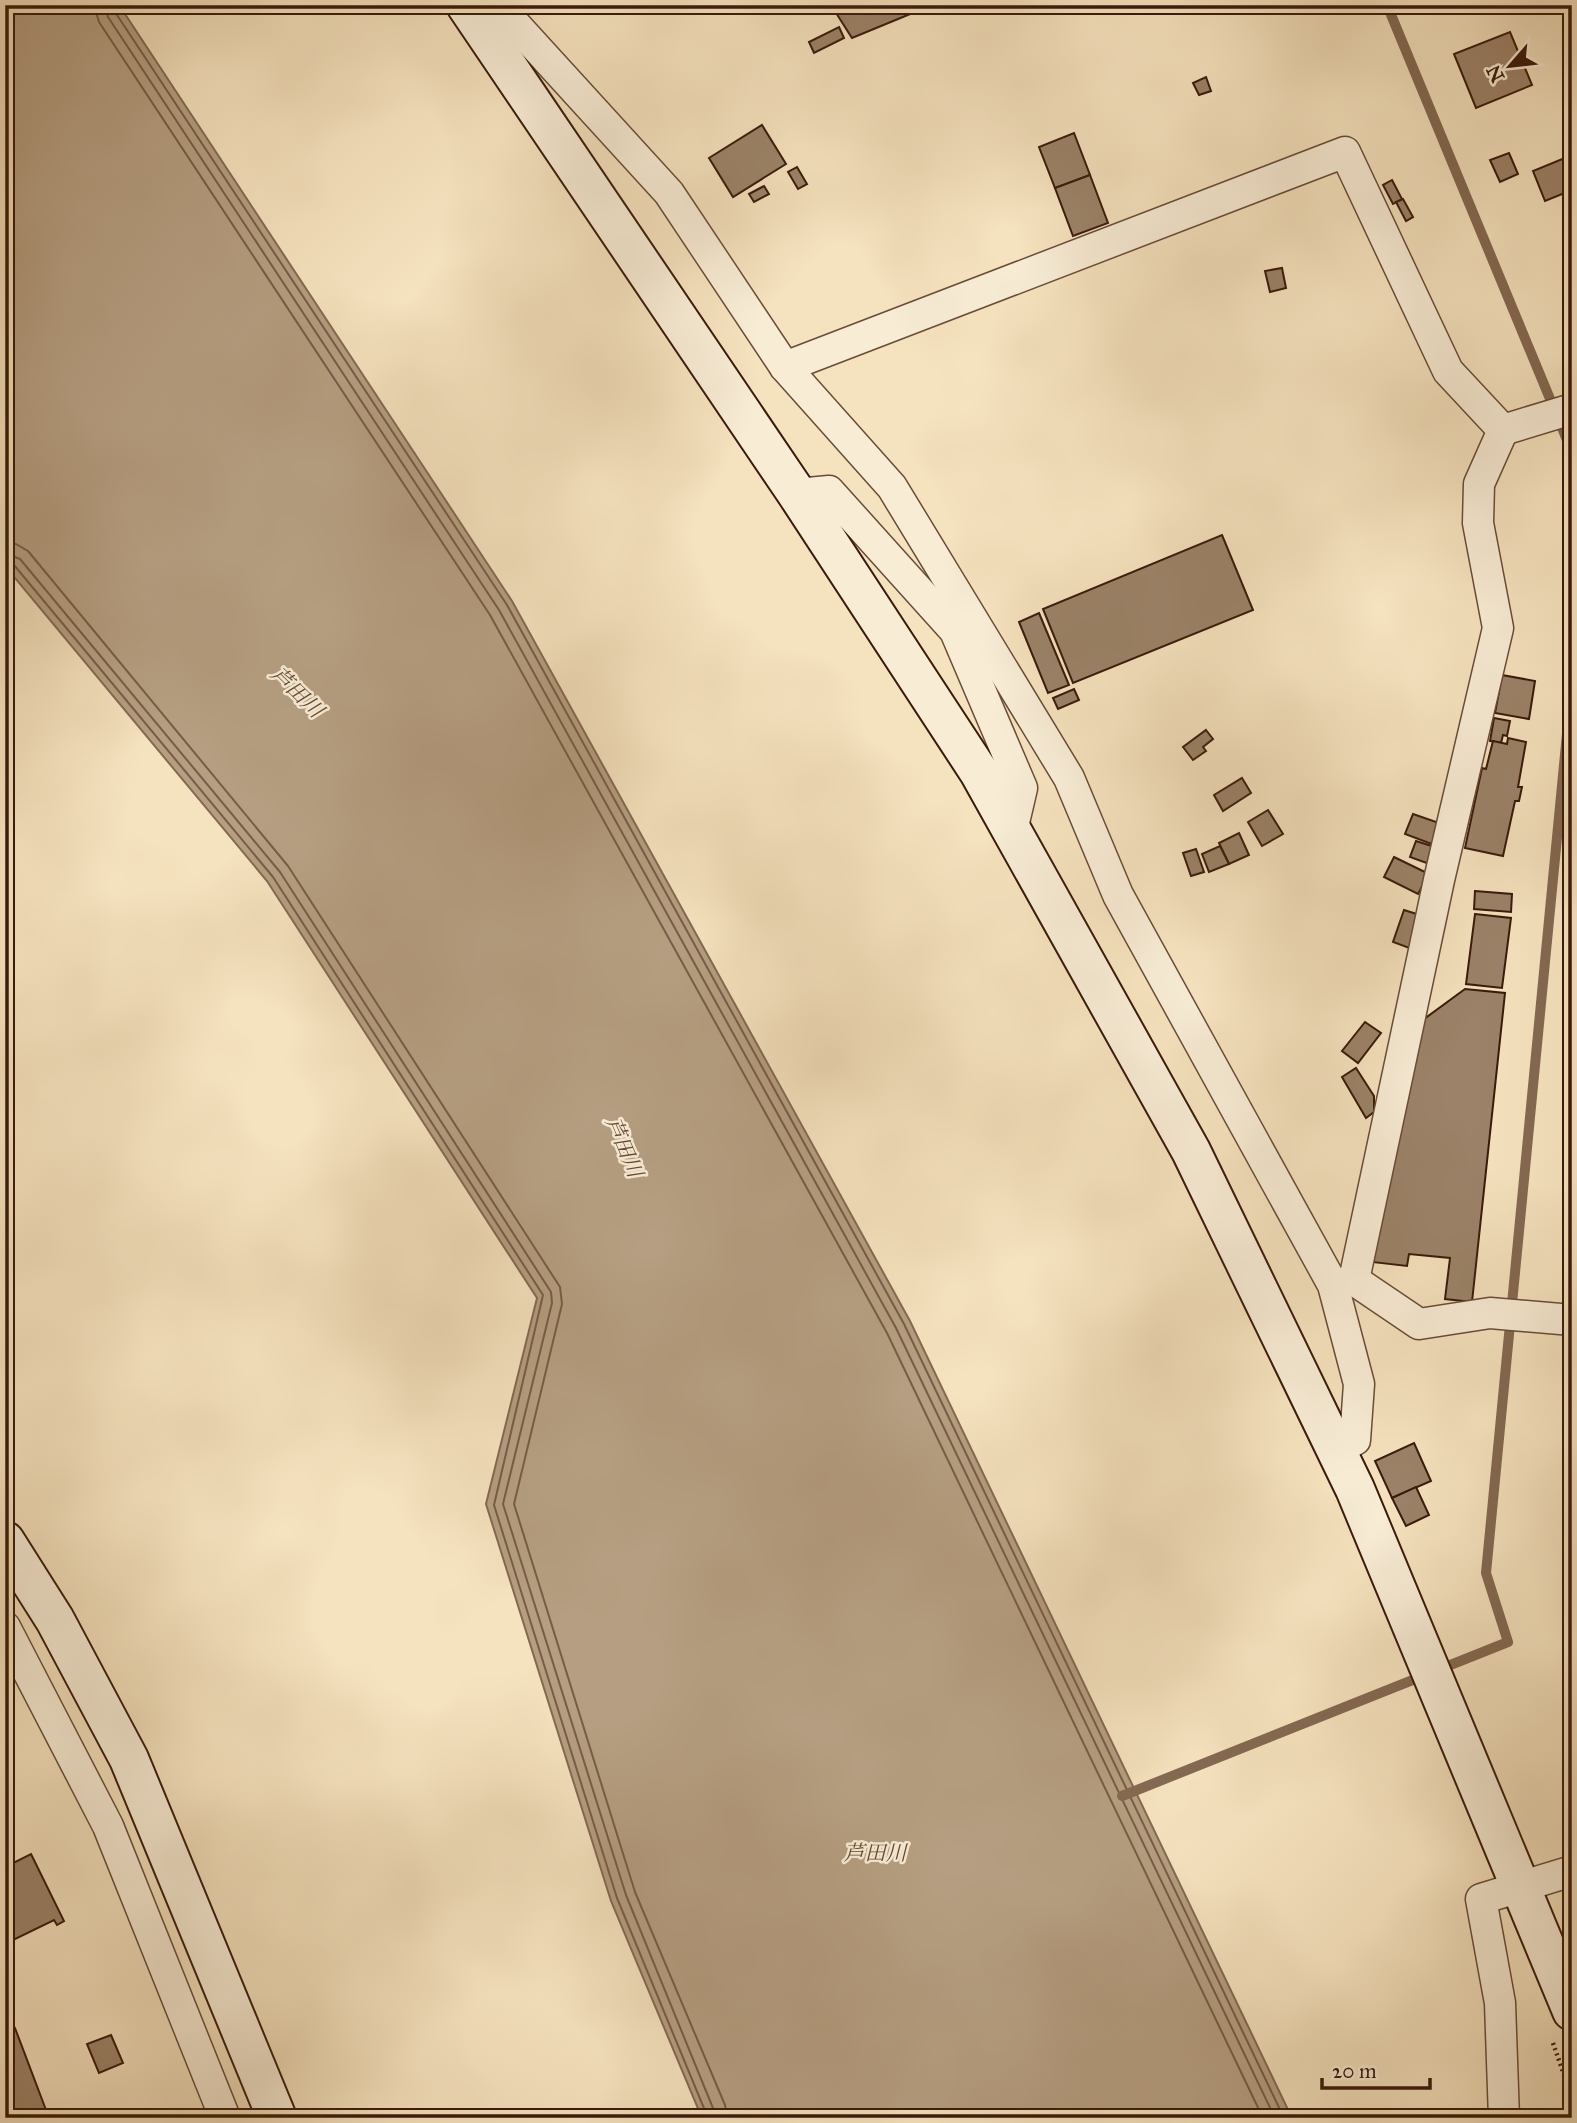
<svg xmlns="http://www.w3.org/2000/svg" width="1577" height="2123" font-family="'IM FELL Great Primer','Noto Serif JP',serif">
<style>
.water{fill:#b59e81;stroke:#846952;stroke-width:2}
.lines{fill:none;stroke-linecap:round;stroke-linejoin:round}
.shore{stroke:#785c46;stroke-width:2}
.stream{stroke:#846952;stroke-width:10}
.building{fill:#9b8268;stroke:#3a1a0b;stroke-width:2}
.street-casing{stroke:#694c38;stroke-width:33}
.secondary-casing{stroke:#3a1a0b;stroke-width:42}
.path{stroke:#3a1a0b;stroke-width:4.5;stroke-dasharray:2 3.5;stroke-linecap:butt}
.street{stroke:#f8ecd5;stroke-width:30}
.secondary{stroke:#f8ecd5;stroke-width:38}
.labels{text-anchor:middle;stroke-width:5;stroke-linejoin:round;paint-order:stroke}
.water-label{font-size:21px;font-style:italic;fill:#654834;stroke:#f8ecd5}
</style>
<rect width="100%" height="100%" fill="#f5e2be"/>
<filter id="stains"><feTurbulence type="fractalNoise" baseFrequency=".00286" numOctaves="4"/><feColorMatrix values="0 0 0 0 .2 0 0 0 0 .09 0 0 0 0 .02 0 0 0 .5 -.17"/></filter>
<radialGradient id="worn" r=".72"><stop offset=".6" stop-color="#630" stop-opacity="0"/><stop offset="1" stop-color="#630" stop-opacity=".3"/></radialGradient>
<polygon class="water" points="5,5 119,5 512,601 910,1321 1292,2118 702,2118 611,1901 486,1504 537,1298 267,881 5,566"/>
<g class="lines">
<g class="shore">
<polyline points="94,5 99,22 490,615 887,1333 1263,2118"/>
<polyline points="105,5 108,17 499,610 896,1328 1275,2118"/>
<polyline points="114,5 115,12 507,605 904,1324 1284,2118"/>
<polyline points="5,542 16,544 28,551 288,866 560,1287 562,1304 514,1504 635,1892 725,2105 727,2118"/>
<polyline points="5,553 20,559 280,872 551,1292 552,1303 503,1504 626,1895 717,2118"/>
<polyline points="5,562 14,565 273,877 543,1295 494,1505 617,1898 708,2118"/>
</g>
<g class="stream">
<polyline points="1387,5 1572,452"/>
<polyline points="1122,1796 1508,1642 1486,1573 1572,682"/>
</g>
</g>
<g class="building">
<polygon points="831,5 932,5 852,38"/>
<polygon points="839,27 844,38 814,53 809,42"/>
<polygon points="1510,32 1532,85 1476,108 1454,54"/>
<polygon points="1206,77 1211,91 1199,95 1193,83"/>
<polygon points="762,125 786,164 733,197 709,158"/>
<polygon points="1074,133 1090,175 1055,188 1039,147"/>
<polygon points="1509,153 1518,174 1500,182 1490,160"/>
<polygon points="1572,155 1572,190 1545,201 1533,171"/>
<polygon points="797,167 807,184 798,189 788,172"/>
<polygon points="1090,175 1108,223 1073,236 1055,188"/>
<polygon points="1392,180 1402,199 1393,204 1383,185"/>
<polygon points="764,186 769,194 754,202 749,194"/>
<polygon points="1403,199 1413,217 1406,221 1396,202"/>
<polygon points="1282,268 1286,288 1270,292 1265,271"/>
<polygon points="1222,535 1253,610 1073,683 1043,609"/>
<polygon points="1039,613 1069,685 1048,693 1019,622"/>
<polygon points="1502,675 1535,681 1529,719 1495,713"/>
<polygon points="1074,689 1079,700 1058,709 1053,698"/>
<polygon points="1494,718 1510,721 1507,736 1503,735 1501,743 1490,741"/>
<polygon points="1206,730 1213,739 1203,747 1206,751 1193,760 1183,747"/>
<polygon points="1508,738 1526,742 1518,787 1522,787 1519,801 1515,801 1503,856 1465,848 1482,768 1486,769 1493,741 1507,744"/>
<polygon points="1242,778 1251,793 1223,811 1214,795"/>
<polygon points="1268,810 1283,834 1262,846 1248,822"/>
<polygon points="1413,814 1445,825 1437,846 1405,834"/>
<polygon points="1239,833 1249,855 1229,864 1219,843"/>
<polygon points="1416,841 1438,848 1432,865 1410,857"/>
<polygon points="1220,846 1229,864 1209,872 1202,854"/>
<polygon points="1196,849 1204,872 1191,876 1183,853"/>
<polygon points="1394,857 1429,874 1418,894 1384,877"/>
<polygon points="1475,891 1512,894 1511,912 1474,909"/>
<polygon points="1404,910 1423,916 1412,949 1393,942"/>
<polygon points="1475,914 1511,918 1502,988 1466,984"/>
<polygon points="1465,989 1505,993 1472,1302 1445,1299 1450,1258 1409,1254 1407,1266 1372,1262 1420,1022"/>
<polygon points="1365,1022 1381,1033 1358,1063 1342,1051"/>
<polygon points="1356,1068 1374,1096 1374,1112 1366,1118 1342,1077"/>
<polygon points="1414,1443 1431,1481 1392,1498 1375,1461"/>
<polygon points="1416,1487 1429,1515 1406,1526 1392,1498"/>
<polygon points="31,1854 64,1921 57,1925 54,1920 5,1944 5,1867"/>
<polygon points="15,2028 49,2118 5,2118 5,2046 12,2044 6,2031"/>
<polygon points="111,2035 123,2063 99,2073 87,2044"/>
</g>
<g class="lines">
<defs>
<g id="street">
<polyline points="503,5 513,22 669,193 785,367 892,487 1069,778 1118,895 1333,1285 1359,1384 1355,1440 1336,1450"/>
<polyline points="785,367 1345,152 1448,371 1503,430 1572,409"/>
<polyline points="797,494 829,491 955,631 1022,788 1012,831"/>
<polyline points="1354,1280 1439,880 1498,628 1478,523 1479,484 1503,430"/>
<polyline points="1335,1285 1354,1280 1419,1324 1490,1313 1572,1320"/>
<polyline points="5,1627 108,1826 225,2118"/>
<polyline points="1504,2118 1500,2003 1481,1899 1572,1871"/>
</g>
<g id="secondary">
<polyline points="466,5 797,494 979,772 1191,1151 1355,1489 1572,2011"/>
<polyline points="5,1541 55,1620 129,1759 277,2118"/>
</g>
</defs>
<use href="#street" class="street-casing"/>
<use href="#secondary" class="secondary-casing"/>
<polyline class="path" points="1553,2043 1572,2098"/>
<use href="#street" class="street"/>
<use href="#secondary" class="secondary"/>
</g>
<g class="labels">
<g class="water-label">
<text transform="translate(297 692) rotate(44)" y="7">芦田川</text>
<text transform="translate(624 1147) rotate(67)" y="7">芦田川</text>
<text x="875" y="1860">芦田川</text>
</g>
</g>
<rect width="1577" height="2123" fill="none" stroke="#f5e2be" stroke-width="28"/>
<rect x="7" y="7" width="1563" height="2109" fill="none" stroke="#3a1a0b" stroke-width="3.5"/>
<rect x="14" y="14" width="1549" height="2095" fill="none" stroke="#3a1a0b" stroke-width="2"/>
<g transform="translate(1510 66) rotate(242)" stroke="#f8ecd5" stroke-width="5" paint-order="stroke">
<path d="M0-5L12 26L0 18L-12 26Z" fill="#3a1a0b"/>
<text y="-10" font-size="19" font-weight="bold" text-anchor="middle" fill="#3a1a0b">N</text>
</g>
<path d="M1322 2078v10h108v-10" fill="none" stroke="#3a1a0b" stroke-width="3.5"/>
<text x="1332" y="2078" font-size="21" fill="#3a1a0b" stroke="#f8ecd5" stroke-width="5" paint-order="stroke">20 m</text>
<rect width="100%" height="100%" filter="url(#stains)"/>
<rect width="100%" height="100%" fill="url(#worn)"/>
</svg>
